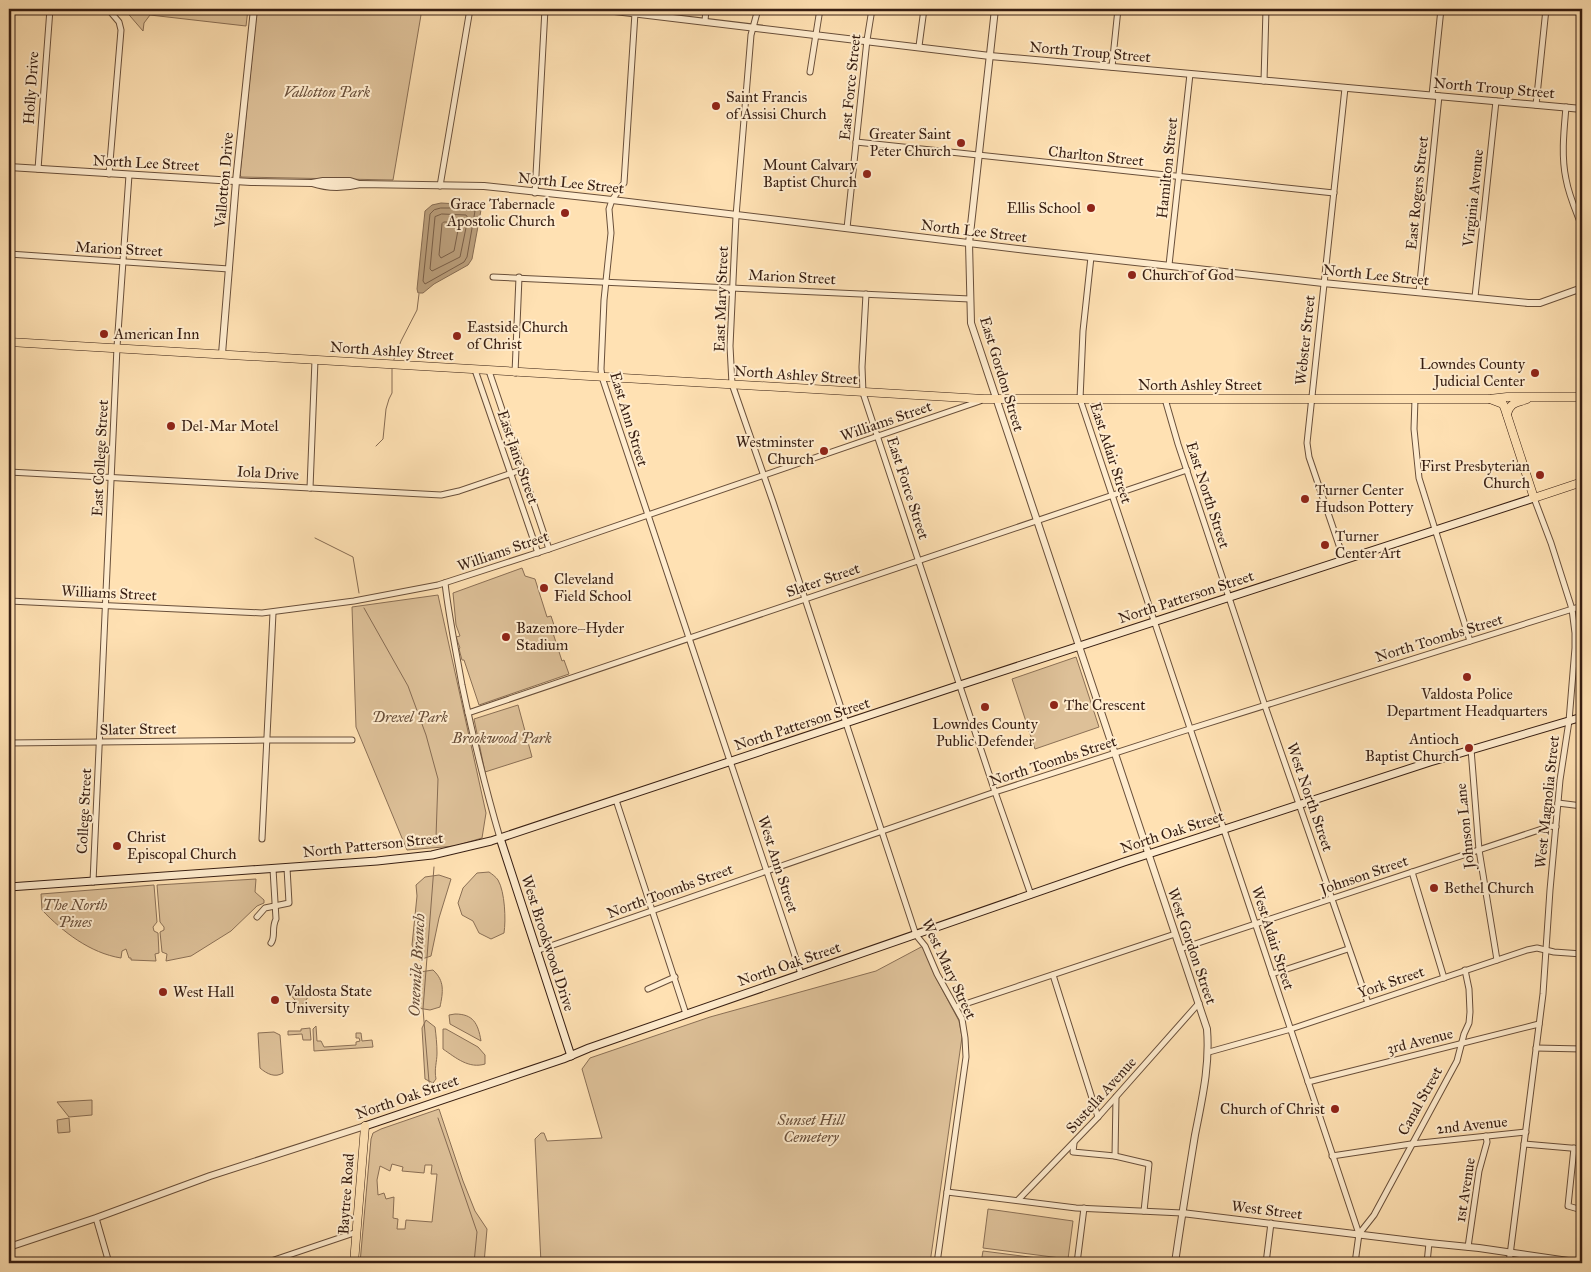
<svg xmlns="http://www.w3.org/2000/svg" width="1591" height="1272" font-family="'IM FELL Great Primer',serif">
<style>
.green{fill:#ddc098;stroke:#8a6f55;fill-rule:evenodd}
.water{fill:#bb9f7c;stroke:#866b52}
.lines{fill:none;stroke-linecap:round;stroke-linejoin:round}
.shore{stroke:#795e47;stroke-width:1}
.stream{stroke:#866b52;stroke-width:1}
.minor-casing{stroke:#694f3a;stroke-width:7}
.tertiary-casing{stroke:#694f3a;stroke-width:8}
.secondary-casing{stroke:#371e12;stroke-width:9}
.primary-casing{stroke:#371e12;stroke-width:9}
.minor{stroke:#ffecce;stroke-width:5}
.tertiary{stroke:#ffecce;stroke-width:6}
.secondary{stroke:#ffecce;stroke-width:7}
.primary{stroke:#ffe1b3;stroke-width:8}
.poi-dot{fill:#8f2418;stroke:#ffecce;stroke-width:2}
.labels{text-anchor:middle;stroke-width:4;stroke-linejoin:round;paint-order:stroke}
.street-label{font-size:15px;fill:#371e12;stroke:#ffecce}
.park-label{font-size:15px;font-style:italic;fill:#694f3a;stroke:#ffecce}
.poi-label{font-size:15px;fill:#371e12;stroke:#ffecce;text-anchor:start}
.water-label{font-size:16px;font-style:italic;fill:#654b37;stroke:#ffecce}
</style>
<rect width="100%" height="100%" fill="#ffe1b3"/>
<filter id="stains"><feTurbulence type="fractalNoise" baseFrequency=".004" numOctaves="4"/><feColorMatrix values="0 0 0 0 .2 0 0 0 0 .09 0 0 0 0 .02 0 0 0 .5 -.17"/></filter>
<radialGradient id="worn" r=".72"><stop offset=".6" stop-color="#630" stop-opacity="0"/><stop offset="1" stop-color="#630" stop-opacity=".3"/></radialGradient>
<g class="green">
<polygon points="124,9 248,9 246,26 150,15 144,23 143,31"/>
<polygon points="257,9 422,9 393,180 241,177 240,174"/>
<polygon points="522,568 525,576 535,579 547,617 551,616 555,628 552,630 562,661 564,660 569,674 479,705 464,660 462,660 459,649 460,648 456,637 460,636 456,625 453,593"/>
<polygon points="438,595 486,813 482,838 455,846 407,850 356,727 352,607"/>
<polygon points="1076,657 1099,727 1035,749 1012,679"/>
<polygon points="518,705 532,757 485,772 474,719"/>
<path d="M489 872C492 874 496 877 498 880 505 892 506 920 504 933L491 939 479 933 473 921 462 915 458 903 463 888 477 873Z"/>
<polygon points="439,875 451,879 439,918 431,956 419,960 412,945 417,896 416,885 425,877"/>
<polygon points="256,879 255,892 264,900 264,903 257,906 231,931 191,956 166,961 167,954 162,952 160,932 164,930 164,927 160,922 157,885"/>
<path d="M154 885 157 922 153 927 154 931 158 933 159 953 155 954 156 961 131 960V958H129L126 949 122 951 121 958C90 953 63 932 42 910L41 894Z"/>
<polygon points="923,946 936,978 959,1021 962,1037 930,1263 541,1263 535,1139 541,1133 544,1133 547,1141 602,1138 582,1069 590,1058 710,1017 876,971"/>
<path d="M433 970C445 981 443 992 440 1007L430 1010 418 1008C419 995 415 983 420 972Z"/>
<polygon points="312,992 302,1005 299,1005 290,994"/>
<path d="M455 1014C473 1014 478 1023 481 1041L450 1024 449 1015Z"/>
<path d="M426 1020 435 1027C436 1035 437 1044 437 1053 437 1062 434 1069 436 1079L433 1083 425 1079 422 1028Z"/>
<polygon points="316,1026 317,1041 321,1041 324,1047 356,1045 356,1042 360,1041 359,1038 356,1038 356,1033 361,1033 362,1041 372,1040 373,1047 314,1051 313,1029"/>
<polygon points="310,1028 311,1040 303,1040 302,1034 288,1035 288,1031 301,1031 301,1029"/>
<path d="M443 1029H446L478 1047 485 1055V1064C469 1069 456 1058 443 1049Z"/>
<path d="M274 1032 280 1035 283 1073C275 1078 267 1074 260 1068L258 1033Z"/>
<polygon points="92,1100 92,1115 69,1117 57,1102"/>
<path d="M439 1109 463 1181 475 1211 487 1229 484 1263H360L371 1139 373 1133 381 1129ZM392 1164 403 1167 402 1171 424 1173 425 1165H432L431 1174H437L432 1222 406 1220 405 1229H397L398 1219 393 1218 394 1197 386 1199 384 1193 378 1195 377 1180 380 1166 390 1171Z"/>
<polygon points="69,1118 70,1132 58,1133 57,1120"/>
<polygon points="988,1209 1073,1221 1068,1259 983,1248"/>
<polygon points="983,1251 1068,1262 1068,1263 981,1263"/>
</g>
<polygon class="water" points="441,203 476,205 481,210 472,259 468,265 434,284 423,293 418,293 417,289 425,211 432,205"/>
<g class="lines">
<g class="shore">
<polygon points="441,208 462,208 475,211 467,257 464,262 425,284 423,281 430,214 434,210"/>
<polygon points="442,214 466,215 468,218 460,257 432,271 430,269 435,217"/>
<polygon points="444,222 457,222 459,225 454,251 441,258 439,255 442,224"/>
</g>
<g class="stream">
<polyline points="393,362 401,341 417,310 419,294"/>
<polyline points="376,446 383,439 386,409 389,399 392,393 392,369"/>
<polyline points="315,538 353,557 359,593"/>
<polyline points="364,608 408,686 426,735 438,779 436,837"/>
<polyline points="430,1094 423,1009 434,867"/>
<polyline points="438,1118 477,1232 474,1263"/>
</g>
<defs>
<g id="minor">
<polyline points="108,9 119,22 121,30 109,174"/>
<polyline points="758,9 751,35 736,216 730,346 732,384 773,502 916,935 925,946 937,974 962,1019 965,1038 966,1057 937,1263"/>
<polyline points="635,13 624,183 612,200 609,209 611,233 604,300 601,369 602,377 801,974"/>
<polyline points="705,21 706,9"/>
<polyline points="919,46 924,9"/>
<polyline points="1112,67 1118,9"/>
<polyline points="810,72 820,9"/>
<polyline points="1264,81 1266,9"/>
<polyline points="1432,95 1441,9"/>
<polyline points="1536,105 1546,9"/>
<path d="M1566 107C1564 130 1561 156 1566 179 1569 196 1576 211 1582 227"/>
<polyline points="856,142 1334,193"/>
<polyline points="38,169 50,9"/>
<polyline points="440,186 470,9"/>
<polyline points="535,193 545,9"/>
<polyline points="847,228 867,40 872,9"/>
<polyline points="9,254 229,269"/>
<polyline points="1091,257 1083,331 1080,399 1359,1234 1355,1263"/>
<polyline points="1169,265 1190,74"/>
<polyline points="493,277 970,299"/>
<polyline points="1419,292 1439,96"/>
<polyline points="866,294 862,367 863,393 995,792 1031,895"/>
<polyline points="1475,297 1496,101"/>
<polyline points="475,370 538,553"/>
<polyline points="489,371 549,549"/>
<polyline points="515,373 519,277"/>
<polyline points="1165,399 1178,444 1265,706 1368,1003"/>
<polyline points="1415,399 1414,429 1419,478 1470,641"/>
<polyline points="9,472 441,495 459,491 521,470"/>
<polyline points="310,488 315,360"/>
<polyline points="1344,560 1309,457 1307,443 1345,88"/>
<path d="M445 583C449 618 456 651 462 685 473 737 485 787 500 838"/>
<polyline points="9,601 262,613 354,601 438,585 549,549 980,401"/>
<polyline points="468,713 1187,470"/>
<polyline points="9,743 267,740 352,740"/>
<polyline points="1471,749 1479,850 1497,960"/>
<polyline points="616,800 686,1014"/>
<polyline points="1558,803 1582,806"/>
<polyline points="262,839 273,613"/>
<polyline points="1412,872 1444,978"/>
<polyline points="93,882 117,347 129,175"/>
<polyline points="257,917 265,908 289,903 287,868"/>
<path d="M271 943C276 936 271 929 276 919L273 869"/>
<polyline points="1180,949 1551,826 1556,827"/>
<polyline points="536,951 995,792 1177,733 1582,606"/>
<polyline points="1272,974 1348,949"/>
<polyline points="1053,975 1098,1117"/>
<polyline points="648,989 675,977"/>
<polyline points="956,1007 1175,934"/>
<polyline points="1536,1048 1582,1049"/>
<polyline points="1209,1052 1291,1029 1527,950 1537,948 1554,952 1582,954"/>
<polyline points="1308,1082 1539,1024"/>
<polyline points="1074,1143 1073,1152 1115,1156 1149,1164 1144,1211"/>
<polyline points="1524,1144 1582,1149"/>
<polyline points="1574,1148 1568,1206 1582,1210"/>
<polyline points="1115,1156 1116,1097"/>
<polyline points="1332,1156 1411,1144 1526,1132"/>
<polyline points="947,1192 1076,1208 1182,1213"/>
<polyline points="1018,1200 1098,1117 1199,1003"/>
<polyline points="96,1218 109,1263"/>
<polyline points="1359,1234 1374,1215 1457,1061 1464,1034 1469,1023 1470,1012 1469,989 1465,970"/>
<polyline points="1468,1247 1479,1171 1487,1142 1486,1136"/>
<polyline points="265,1263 357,1232"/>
<polyline points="1077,1263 1084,1208"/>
<polyline points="1266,1263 1271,1223"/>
<polyline points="1427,1263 1429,1243"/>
<polyline points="1509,1263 1543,994 1550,890 1560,780 1569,721 1575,648 1575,633 1572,609 1551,543 1534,498"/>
</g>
<g id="tertiary">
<polyline points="598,9 990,56 1582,109"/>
<path d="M995 9 969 243 971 323 1207 1029C1210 1066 1202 1099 1195 1135 1188 1178 1181 1220 1175 1263"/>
<polyline points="9,167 251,182 312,183 323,181 350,181 359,184"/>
<path d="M312 183C327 188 344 188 360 184L484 186 612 200 1027 250 1323 283 1528 303H1540L1582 288"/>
<polyline points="222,354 236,181 254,9"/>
<polyline points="1182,1213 1429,1243 1479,1248 1582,1263"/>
<polyline points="9,1247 96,1218 210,1176 365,1126"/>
</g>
<g id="secondary">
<polyline points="500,838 571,1056"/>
<polyline points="9,887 377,861 432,855 491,841 960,685 1534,498"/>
<polyline points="365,1126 563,1059 589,1048 1124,862 1430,762 1582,717"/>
</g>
<g id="primary">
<polyline points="9,342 984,399 1489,399 1507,397 1582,397"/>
<polyline points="1490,399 1503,404 1505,409 1534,498 1582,482"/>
<path d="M1507 414C1510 402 1517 403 1527 399"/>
<polyline points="354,1263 365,1126"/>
</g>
</defs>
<use href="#minor" class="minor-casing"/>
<use href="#tertiary" class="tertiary-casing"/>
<use href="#secondary" class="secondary-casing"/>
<use href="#primary" class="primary-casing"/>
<use href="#minor" class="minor"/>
<use href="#tertiary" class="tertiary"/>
<use href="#secondary" class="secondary"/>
<use href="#primary" class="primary"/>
</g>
<g class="poi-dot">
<circle cx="716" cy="106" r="5"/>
<circle cx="961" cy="143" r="5"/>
<circle cx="867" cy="174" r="5"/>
<circle cx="1091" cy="208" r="5"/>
<circle cx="565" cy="213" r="5"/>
<circle cx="1132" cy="275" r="5"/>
<circle cx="104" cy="334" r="5"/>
<circle cx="457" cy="336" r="5"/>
<circle cx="1535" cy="373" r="5"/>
<circle cx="171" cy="426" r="5"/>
<circle cx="824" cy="451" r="5"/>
<circle cx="1540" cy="475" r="5"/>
<circle cx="1305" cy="499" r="5"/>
<circle cx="1325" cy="545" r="5"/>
<circle cx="544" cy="588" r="5"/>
<circle cx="506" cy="637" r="5"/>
<circle cx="1467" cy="677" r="5"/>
<circle cx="1054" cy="705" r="5"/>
<circle cx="985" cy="707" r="5"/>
<circle cx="1469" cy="748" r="5"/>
<circle cx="117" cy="846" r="5"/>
<circle cx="1434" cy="888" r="5"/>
<circle cx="163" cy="992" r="5"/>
<circle cx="275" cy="1000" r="5"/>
<circle cx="1335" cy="1109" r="5"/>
</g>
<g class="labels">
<g class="street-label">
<text transform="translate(1090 52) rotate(5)" y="5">North Troup Street</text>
<text transform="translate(850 87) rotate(-84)" y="5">East Force Street</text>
<text transform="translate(31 88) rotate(-86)" y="5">Holly Drive</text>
<text transform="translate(1494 88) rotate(5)" y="5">North Troup Street</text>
<text transform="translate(1096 156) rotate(6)" y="5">Charlton Street</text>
<text transform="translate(146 163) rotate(3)" y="5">North Lee Street</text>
<text transform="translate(1167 168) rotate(-84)" y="5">Hamilton Street</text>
<text transform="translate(224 180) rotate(-85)" y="5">Vallotton Drive</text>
<text transform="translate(571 183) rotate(6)" y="5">North Lee Street</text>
<text transform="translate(1417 193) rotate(-84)" y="5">East Rogers Street</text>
<text transform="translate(1473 198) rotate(-84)" y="5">Virginia Avenue</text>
<text transform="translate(974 231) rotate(7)" y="5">North Lee Street</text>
<text transform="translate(119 249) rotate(3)" y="5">Marion Street</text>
<text transform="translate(1376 275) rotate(6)" y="5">North Lee Street</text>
<text transform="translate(792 277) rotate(3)" y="5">Marion Street</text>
<text transform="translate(721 299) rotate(-88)" y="5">East Mary Street</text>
<text transform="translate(1305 340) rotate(-84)" y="5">Webster Street</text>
<text transform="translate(392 351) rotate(4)" y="5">North Ashley Street</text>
<text transform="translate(1002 374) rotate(73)" y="5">East Gordon Street</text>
<text transform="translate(796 375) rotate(4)" y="5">North Ashley Street</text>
<text x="1200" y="390">North Ashley Street</text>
<text transform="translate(629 419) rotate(73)" y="5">East Ann Street</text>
<text transform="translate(886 421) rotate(-19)" y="5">Williams Street</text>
<text transform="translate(1111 453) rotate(72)" y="5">East Adair Street</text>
<text transform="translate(518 457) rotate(71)" y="5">East Jane Street</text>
<text transform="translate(100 458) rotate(-87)" y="5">East College Street</text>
<text transform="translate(268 473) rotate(3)" y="5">Iola Drive</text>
<text transform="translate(908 488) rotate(72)" y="5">East Force Street</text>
<text transform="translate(1208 495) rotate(72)" y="5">East North Street</text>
<text transform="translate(503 551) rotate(-19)" y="5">Williams Street</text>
<text transform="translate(823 580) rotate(-19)" y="5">Slater Street</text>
<text transform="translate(109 593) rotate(3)" y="5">Williams Street</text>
<text transform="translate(1186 597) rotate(-18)" y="5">North Patterson Street</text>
<text transform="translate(1439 638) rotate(-17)" y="5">North Toombs Street</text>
<text transform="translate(802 724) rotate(-18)" y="5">North Patterson Street</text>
<text transform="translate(138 729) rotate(-1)" y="5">Slater Street</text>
<text transform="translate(1053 761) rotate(-18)" y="5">North Toombs Street</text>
<text transform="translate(1310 797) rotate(71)" y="5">West North Street</text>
<text transform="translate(1547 802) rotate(-84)" y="5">West Magnolia Street</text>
<text transform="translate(84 811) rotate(-87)" y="5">College Street</text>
<text transform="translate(1465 826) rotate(-96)" y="5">Johnson Lane</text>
<text transform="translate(1172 832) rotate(-18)" y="5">North Oak Street</text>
<text transform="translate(373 845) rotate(-6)" y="5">North Patterson Street</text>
<text transform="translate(778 864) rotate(72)" y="5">West Ann Street</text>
<text transform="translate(1364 875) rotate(-19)" y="5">Johnson Street</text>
<text transform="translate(670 891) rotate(-20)" y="5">North Toombs Street</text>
<text transform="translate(1273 938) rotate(72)" y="5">West Adair Street</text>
<text transform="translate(548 943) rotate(72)" y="5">West Brookwood Drive</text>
<text transform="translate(1192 946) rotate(71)" y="5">West Gordon Street</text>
<text transform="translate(789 964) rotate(-19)" y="5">North Oak Street</text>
<text transform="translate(949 969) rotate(65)" y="5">West Mary Street</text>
<text transform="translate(1391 982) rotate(-19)" y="5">York Street</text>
<text transform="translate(1420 1041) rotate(-14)" y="5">3rd Avenue</text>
<text transform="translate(1101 1095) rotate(-48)" y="5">Sustella Avenue</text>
<text transform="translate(407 1097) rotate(-19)" y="5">North Oak Street</text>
<text transform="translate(1420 1101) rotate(-61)" y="5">Canal Street</text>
<text transform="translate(1472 1125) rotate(-6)" y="5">2nd Avenue</text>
<text transform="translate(1465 1190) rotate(-81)" y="5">1st Avenue</text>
<text transform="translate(346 1194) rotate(-86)" y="5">Baytree Road</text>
<text transform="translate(1267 1210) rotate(7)" y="5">West Street</text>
</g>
<g class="park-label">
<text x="327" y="97">Vallotton Park</text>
<text x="410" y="722">Drexel Park</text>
<text x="502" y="743">Brookwood Park</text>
<text x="75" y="910">The North<tspan x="75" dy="17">Pines</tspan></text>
<text x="811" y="1125">Sunset Hill<tspan x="811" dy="17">Cemetery</tspan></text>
</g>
<g class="poi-label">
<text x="726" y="102">Saint Francis<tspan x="726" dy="17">of Assisi Church</tspan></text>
<text x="951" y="139" text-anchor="end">Greater Saint<tspan x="951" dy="17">Peter Church</tspan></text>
<text x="857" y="170" text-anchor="end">Mount Calvary<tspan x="857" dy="17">Baptist Church</tspan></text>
<text x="555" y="209" text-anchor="end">Grace Tabernacle<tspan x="555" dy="17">Apostolic Church</tspan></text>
<text x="1081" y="213" text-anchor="end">Ellis School</text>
<text x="1142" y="280">Church of God</text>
<text x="467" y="332">Eastside Church<tspan x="467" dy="17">of Christ</tspan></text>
<text x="114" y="339">American Inn</text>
<text x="1525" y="369" text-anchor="end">Lowndes County<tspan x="1525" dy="17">Judicial Center</tspan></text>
<text x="181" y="431">Del-Mar Motel</text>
<text x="814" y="447" text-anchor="end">Westminster<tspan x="814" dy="17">Church</tspan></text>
<text x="1530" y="471" text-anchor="end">First Presbyterian<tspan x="1530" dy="17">Church</tspan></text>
<text x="1315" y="495">Turner Center<tspan x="1315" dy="17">Hudson Pottery</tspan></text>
<text x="1335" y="541">Turner<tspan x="1335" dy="17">Center Art</tspan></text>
<text x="554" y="584">Cleveland<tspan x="554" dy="17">Field School</tspan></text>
<text x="516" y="633">Bazemore–Hyder<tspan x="516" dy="17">Stadium</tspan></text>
<text x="1467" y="699" text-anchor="middle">Valdosta Police<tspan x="1467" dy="17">Department Headquarters</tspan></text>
<text x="1064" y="710">The Crescent</text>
<text x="985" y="729" text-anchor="middle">Lowndes County<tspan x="985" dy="17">Public Defender</tspan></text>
<text x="1459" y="744" text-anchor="end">Antioch<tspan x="1459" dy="17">Baptist Church</tspan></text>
<text x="127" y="842">Christ<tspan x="127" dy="17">Episcopal Church</tspan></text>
<text x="1444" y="893">Bethel Church</text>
<text x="285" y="996">Valdosta State<tspan x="285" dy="17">University</tspan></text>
<text x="173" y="997">West Hall</text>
<text x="1325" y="1114" text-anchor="end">Church of Christ</text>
</g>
<g class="water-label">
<text transform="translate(416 965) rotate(-87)" y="6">Onemile Branch</text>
</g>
</g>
<rect width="1591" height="1272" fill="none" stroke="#ffe1b3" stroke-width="30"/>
<rect x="10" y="10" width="1571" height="1252" fill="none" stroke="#371e12" stroke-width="2.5"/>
<rect x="15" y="15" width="1561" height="1242" fill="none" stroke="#371e12"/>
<rect width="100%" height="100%" filter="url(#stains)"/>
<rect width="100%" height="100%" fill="url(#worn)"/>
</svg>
